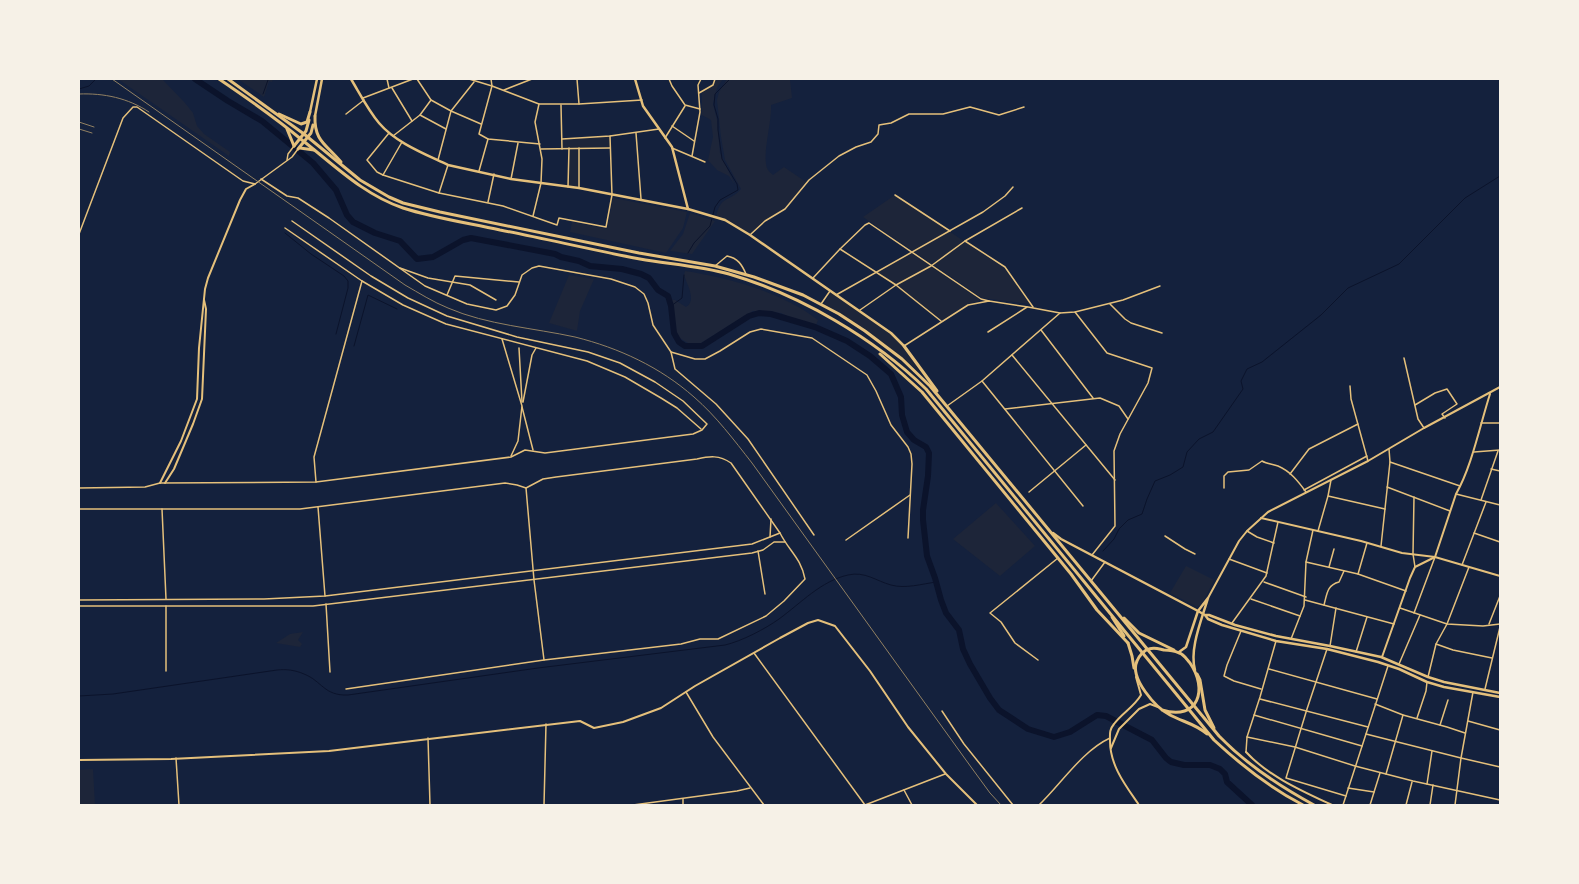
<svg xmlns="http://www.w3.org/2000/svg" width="1579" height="884" font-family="Poppins,sans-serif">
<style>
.green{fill:#1d2539}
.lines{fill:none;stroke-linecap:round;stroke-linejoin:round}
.stream{stroke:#0b132b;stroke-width:1}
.river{stroke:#0b132b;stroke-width:6}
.minor{stroke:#e5c07b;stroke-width:1.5}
.tertiary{stroke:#e5c07b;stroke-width:2}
.secondary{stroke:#e5c07b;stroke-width:2.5}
.primary{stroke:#e5c07b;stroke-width:3}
.rail{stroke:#918062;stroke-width:1}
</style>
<rect width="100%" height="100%" fill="#14213d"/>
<g class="green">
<polygon points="118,79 162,79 185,103 193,113 197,126 204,134 230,152 229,156"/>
<polygon points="238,79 273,79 272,82 269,81 264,97"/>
<polygon points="717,79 723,79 718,86 715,94 713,104 717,120 720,153 735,185 729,176 717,170 708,160 713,137 711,120 702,115 702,93 713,85"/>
<path d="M727 79H790L792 98 771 105C772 123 762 153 767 168 768 171 771 173 773 175L784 167 806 182 785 209 765 220 750 234 728 220 716 216C722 194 729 203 741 189L725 160 721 137 717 100 719 92Z"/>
<polygon points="610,136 610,148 579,148 579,188 568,186 569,149 562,149 562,139"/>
<polygon points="895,195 1004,268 1030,304 982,298 863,217"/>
<polygon points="613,198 687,212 683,228 666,253 570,232 572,222 607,229"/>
<polygon points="690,213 715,221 692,254 670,251 683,234"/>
<polygon points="910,252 979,299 979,301 968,304 941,321 875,272"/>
<path d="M685 271C730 278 781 292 818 320L816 325 795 320 781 313 753 311 701 343H688L678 337 667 299 675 300 686 307C697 300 687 285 684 275Z"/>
<polygon points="569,275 594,279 580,311 577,331 549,323"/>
<path d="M831 292C863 314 903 334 919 371L865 329 824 304Z"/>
<polygon points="996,503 1035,546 1000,576 953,539"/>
<polygon points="1186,566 1214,580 1202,604 1197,607 1170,593"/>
<polygon points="303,632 298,640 302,644 300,647 276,643 290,634"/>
<polygon points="93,769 95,805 79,805 79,770"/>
</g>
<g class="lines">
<g class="stream">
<polyline points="79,89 89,86 95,80"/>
<polyline points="263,94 268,80"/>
<polyline points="285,233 311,254 344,276 348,281 348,288 336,334"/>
<polyline points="688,253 694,243 710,226 715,207 720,200 738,190 737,184 722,159 718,130 718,119 714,105 715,94 730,79"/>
<polyline points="671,306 682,298 684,275"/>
<polyline points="354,346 368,295 397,309"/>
<polyline points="1103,551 1114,539 1119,529 1128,520 1142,514 1147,499 1155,481 1170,475 1183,467 1187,452 1199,439 1213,432 1243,389 1241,381 1247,369 1262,362 1321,315 1348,288 1399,264 1465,198 1500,176"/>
<path d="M79 696 113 694 277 670C286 669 295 670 304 674 322 681 324 696 348 695L538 668 725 645C742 641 765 629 779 619 801 603 821 581 848 575 865 571 876 581 891 585 905 589 922 584 936 582"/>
</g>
<polyline class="river" points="195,79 228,101 262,121 313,163 336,190 347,215 353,222 375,233 400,241 417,259 433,257 463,240 471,238 555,254 561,257 579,261 590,266 622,269 641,274 649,278 658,290 668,296 671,306 674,333 679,342 685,346 702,346 749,316 759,313 771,314 815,327 847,341 870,356 891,374 901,397 902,415 907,432 914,440 926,447 929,453 928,476 923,510 923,520 927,556 935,578 941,600 946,613 959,630 963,649 970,664 990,698 999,710 1028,729 1054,737 1070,732 1097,715 1106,716 1152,740 1166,758 1171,762 1184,765 1210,765 1220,769 1225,774 1227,782 1252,805"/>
<g class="minor">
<polyline points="387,79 389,88"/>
<polyline points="417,79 431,100 451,111 481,124"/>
<polyline points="469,79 492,86 539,104 579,104 642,100"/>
<polyline points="491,79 492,86 479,134 488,139 540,144"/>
<polyline points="577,79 579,104"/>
<polyline points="669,79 672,86 685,105 700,109"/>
<polyline points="392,88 412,121"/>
<polyline points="504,90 532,79"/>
<polyline points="699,93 713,85 715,79"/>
<polyline points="363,98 413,79"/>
<polyline points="561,105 562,149"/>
<polyline points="346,114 364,100"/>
<polyline points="420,115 446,129"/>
<polyline points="672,126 694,141"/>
<polyline points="389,133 367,160 377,172 383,175 439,193 503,206 557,225 559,218 606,227 612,195 610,136"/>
<polyline points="636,133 641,199"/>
<polyline points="393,136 420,115 431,100"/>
<polyline points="665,138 685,106"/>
<polyline points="562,139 610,136 659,129"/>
<polyline points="579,148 579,188"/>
<polyline points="672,148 705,162"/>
<polyline points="541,149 610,148"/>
<polyline points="692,156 700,112 698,85 701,79"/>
<polyline points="287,160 288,154 294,146"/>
<polyline points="438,160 451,111 474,82"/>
<polyline points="479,171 488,139"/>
<polyline points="383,175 402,142"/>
<polyline points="261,179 287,196 298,198 329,218 425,286 467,304 496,310 507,306 515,295 522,275 532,268 539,266 611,279 635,287 644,294 648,303 653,325 671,352 675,369 716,404 748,439 814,535"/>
<polyline points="511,179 518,143"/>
<polyline points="568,187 569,148"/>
<polyline points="439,193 448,165"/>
<polyline points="895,195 950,231"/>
<polyline points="488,202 494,174"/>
<polyline points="533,216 541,183 542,159 535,122 539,104"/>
<polyline points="285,228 362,281 403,305 446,324 587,361 625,377 661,398 677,408 701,429"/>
<polyline points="79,234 123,118 133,107 137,107 243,181 255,184 292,157 298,149"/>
<polyline points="751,234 765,221 785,209 809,180 839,156 856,147 871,142 878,134 879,125 891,123 909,114 943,114 970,107 999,115 1024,107"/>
<polyline points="965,241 1005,267 1033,307"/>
<polyline points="840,249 896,285 941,321"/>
<path d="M715 266 727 256C738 258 742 265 746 274"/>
<polyline points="400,268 428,278 470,285 496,300"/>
<polyline points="813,278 840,249 865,225 869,223 981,299 989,301"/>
<polyline points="447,295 455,276 519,282"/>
<polyline points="836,295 983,212 1005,196 1013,187"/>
<polyline points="821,304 830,291"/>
<polyline points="1110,304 1125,319 1131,323 1162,333"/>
<polyline points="860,310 896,285 931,266 965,241 1022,208"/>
<polyline points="1075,312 1107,353 1152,368 1148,383 1120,434 1114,451 1115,526 1092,555"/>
<polyline points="1041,330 1093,398"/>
<polyline points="988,332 1027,307"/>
<polyline points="502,339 522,406 518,441 511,456"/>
<polyline points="904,346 968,305 989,301 1028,307 1060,313 1075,312 1123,300 1160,286"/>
<polyline points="519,348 522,402"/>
<polyline points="671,352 695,359 705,359 720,351 750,332 761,329 812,338 867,375 876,391 891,425 908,447 911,454 912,464 908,538"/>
<polyline points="1012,355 1115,480"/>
<polyline points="1404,358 1418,419 1424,428"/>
<polyline points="982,381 1083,506"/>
<polyline points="1350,386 1351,399 1368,461"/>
<polyline points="523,402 532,355 536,348"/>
<polyline points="1415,405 1435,393 1447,389 1457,404 1442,414 1445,418"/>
<polyline points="947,406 982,381 1060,313"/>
<polyline points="522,407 533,450"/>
<polyline points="1005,409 1100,398 1119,406 1128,419"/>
<polyline points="1481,423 1500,423"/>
<polyline points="1474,452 1500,450"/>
<polyline points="1390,462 1460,486"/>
<polyline points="1491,469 1500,471"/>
<polyline points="1290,474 1309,449 1358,424"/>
<polyline points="316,482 314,457 362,281"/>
<polyline points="1387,487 1450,511"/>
<polyline points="79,488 145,487 160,483 316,482 511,457 525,450 545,453 693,434 702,430 707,424 683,401 655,382 620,363 588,352 517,337 447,316 408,298 371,276 292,221"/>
<polyline points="526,488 534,580 544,660"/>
<path d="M1224 488V476L1228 472 1249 470 1262 461C1267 464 1273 464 1278 466 1290 471 1298 481 1306 492"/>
<polyline points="1304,490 1367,456"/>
<polyline points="1029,492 1086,445"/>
<polyline points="1456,494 1500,505"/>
<polyline points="1328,496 1385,509"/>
<polyline points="1414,497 1413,554 1415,567"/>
<polyline points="1481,500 1498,451"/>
<polyline points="318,507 325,596"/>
<path d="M79 509H300L505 483 517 485 526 488 543 479 556 477 697 459C710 456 719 455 731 463L780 533C789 551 801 558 805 579L784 601 766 616 718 639H700L681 644 544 660 346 689"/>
<polyline points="162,509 166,599"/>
<polyline points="1247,531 1257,537 1274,543"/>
<polyline points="1318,531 1328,496 1331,480"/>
<polyline points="1474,533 1500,542"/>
<polyline points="1165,536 1185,549 1195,554"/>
<polyline points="770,537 771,519"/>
<polyline points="846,540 910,495"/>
<polyline points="1381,546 1390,462 1389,449"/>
<polyline points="758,551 765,594"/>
<polyline points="1229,559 1267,573"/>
<polyline points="1306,562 1358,574 1406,591"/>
<polyline points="1462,565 1486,502"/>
<polyline points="1329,567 1334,549"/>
<polyline points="1358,574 1367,543"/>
<polyline points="1091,581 1105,562"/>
<polyline points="1264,582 1306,597"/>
<polyline points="1251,599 1300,616"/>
<polyline points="79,600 264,599 325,596 752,544 780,533"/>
<polyline points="1305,600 1394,624"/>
<polyline points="326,604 330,672"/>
<path d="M1324 605C1327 594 1327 585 1339 582L1344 571"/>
<polyline points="79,606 313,606 752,553 763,550 774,542 785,542"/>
<polyline points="166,606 166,671"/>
<polyline points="1400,608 1447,624 1483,626 1500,624"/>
<polyline points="1414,613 1435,557"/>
<polyline points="1232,623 1266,576 1278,522"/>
<polyline points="1489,624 1500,596"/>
<polyline points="1241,631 1227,665 1224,676 1234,681 1261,689"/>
<polyline points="1291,639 1304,606 1306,562 1313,530"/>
<polyline points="1436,644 1453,650 1492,658"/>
<polyline points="1330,646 1336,608"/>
<polyline points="1327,649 1307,709 1286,778 1346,796"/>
<polyline points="1356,652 1367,617"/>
<polyline points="754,653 865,805"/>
<polyline points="1038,660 1015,643 1001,622 990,613 1058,558"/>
<polyline points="1399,664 1420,615"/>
<polyline points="1269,669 1377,699"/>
<polyline points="1428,677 1436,644 1447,624 1469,567"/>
<polyline points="1485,689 1500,627"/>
<polyline points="686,692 713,737 764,805"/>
<polyline points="1260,699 1368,727"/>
<polyline points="1375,704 1403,715 1447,727 1465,733"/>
<polyline points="942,711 964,744 1013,805"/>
<polyline points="1254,715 1362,746"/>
<polyline points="1417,718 1426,691 1427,682"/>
<polyline points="1468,721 1500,730"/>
<polyline points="1440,725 1448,700"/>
<polyline points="1366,734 1461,758 1500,767"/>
<polyline points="1247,737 1295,747 1355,766 1413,781 1500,800"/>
<polyline points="428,738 430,805"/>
<polyline points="1246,752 1247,737 1260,697 1276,641"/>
<polyline points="176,758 179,805"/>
<polyline points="1386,774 1403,715"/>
<polyline points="1427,784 1432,751"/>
<polyline points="1348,788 1374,792"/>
<polyline points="904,790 912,805"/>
<polyline points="544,805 546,724"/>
<polyline points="633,805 737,791 750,788"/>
<polyline points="683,805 683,799"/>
<polyline points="865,805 945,774"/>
<path d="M1039 805C1061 784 1082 751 1110 738"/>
<polyline points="1343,805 1388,666"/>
<polyline points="1370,805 1380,773"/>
<polyline points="1406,805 1412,782"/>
<polyline points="1430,805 1433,785"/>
<polyline points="1455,805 1461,758 1473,692"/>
</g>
<g class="tertiary">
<polyline points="160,483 181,441 197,399 199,348 205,289 208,278 240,200 246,189 255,184"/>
<polyline points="165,483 174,469 193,424 202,399 206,309 204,300"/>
<polyline points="1261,518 1361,541 1402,553 1435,557 1500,576"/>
<polyline points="1208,598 1239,541 1247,531 1268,512 1368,461 1424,428 1500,387"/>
<path d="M1382 657 1410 578 1415 567 1435 557 1456 494C1472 466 1480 425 1490 394L1489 393"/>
<path d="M1136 677 1141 695C1134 707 1122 713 1114 724 1109 730 1110 734 1110 741 1110 766 1126 786 1139 805"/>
<polyline points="1111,748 1119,729 1139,709 1150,704 1158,707"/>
<path d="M1246 752C1268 776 1302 791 1332 805"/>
<polyline points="79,760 171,759 329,751 580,721 594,728 623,722 661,708 695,686 780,638 808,623 818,620 835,626 870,671 908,727 946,774 977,805"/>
</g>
<g class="secondary">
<path d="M351 79C360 94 368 110 379 123 396 143 425 154 448 165L511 179 579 188 688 209 725 220 750 235 891 333 904 346"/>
<polyline points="635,79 643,106 672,147 688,209"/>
<polyline points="310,112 317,79"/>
<polyline points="315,116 322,79"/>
<polyline points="1053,533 1061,539 1198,611 1205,615 1208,619 1222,625 1276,641 1327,649 1378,662 1399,669 1427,682 1444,687 1500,697"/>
<polyline points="1206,615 1209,615 1235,625 1276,636 1330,646 1381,657 1428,677 1444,682 1500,693"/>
<path d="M1179 652 1186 647 1198 611 1208 598C1202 619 1189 649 1195 670"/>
</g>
<g class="primary">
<path d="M219 79C247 98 276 118 302 140 334 165 364 195 403 208 434 218 468 223 500 230 546 239 593 250 640 259 669 264 701 266 729 274 800 295 874 338 926 389L1214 740C1241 765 1270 788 1303 805"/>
<path d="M228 79 304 134 360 180 389 197 403 203 440 212 639 253 715 266 754 277 803 295 839 314 865 331 902 359 930 386 1219 736C1247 765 1279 786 1314 805"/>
<polyline points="279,114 301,124 307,122 310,112"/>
<path d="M315 116C314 141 326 144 341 162"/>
<polyline points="287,129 294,146"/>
<polyline points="294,146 306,131 309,120"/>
<polyline points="300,148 314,150"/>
<polyline points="298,149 311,133 313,125"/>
<polyline points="904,346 937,391"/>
<polyline points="880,354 922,392 1071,574 1097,610 1128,643"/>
<polyline points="1112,617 1124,636"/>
<polyline points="1124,618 1139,633 1174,650"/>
<polyline points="1128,643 1132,656 1134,668"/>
<polyline points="1197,674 1200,680 1205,710 1214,728"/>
<path d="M1162 710C1199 721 1208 689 1190 663 1187 660 1184 654 1179 653 1175 651 1169 650 1164 650 1159 649 1155 647 1149 649 1144 650 1139 656 1137 661 1129 678 1156 708 1170 715 1183 722 1196 724 1207 734"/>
</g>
<g class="rail">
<path d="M112 79 405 285C419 293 433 302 448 308 487 325 534 328 575 337 619 348 660 367 694 397 716 416 734 440 752 463L971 767 990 793 1001 805"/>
<path d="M79 94C104 93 128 98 149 112"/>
<polyline points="79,122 94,127"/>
<polyline points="79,129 92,133"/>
</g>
</g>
<rect width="1579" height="884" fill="none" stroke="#f6f1e7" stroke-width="160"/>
</svg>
